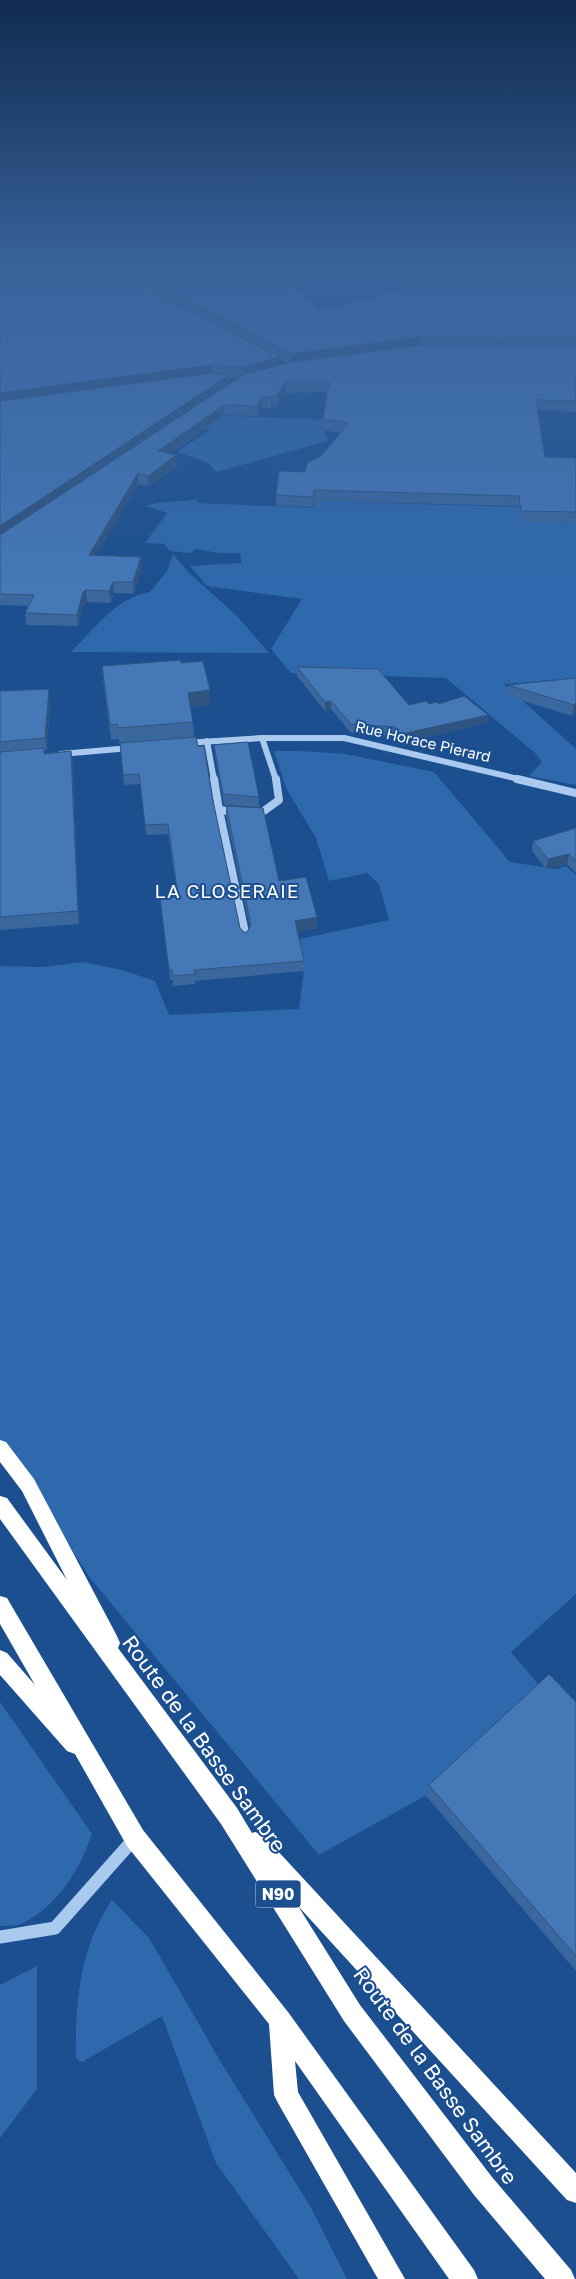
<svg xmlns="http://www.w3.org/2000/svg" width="576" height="2279" font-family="'Golos Text',sans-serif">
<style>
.green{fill:#2e69ad}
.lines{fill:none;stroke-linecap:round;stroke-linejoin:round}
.minor-far2{stroke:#a9c9ee;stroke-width:6}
.minor-far1{stroke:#a9c9ee;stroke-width:8}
.minor{stroke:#a9c9ee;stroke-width:13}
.highway{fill:#fff;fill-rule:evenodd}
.wall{fill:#3a679d;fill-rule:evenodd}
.shaded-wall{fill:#305480}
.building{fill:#4478b7;stroke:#305480}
.labels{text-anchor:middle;stroke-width:4;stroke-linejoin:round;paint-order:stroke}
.far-street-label{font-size:15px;fill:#fff;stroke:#1b4f8f}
.shield{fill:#1b4f8f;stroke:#bbcadd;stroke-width:1}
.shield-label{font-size:16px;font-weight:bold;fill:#fff}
.neighbourhood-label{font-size:19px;letter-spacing:1px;fill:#fff;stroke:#1b4f8f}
.near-street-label{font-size:21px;fill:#fff;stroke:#1b4f8f}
</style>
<rect width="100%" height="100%" fill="#1b4f8f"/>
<g class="green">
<polygon points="210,415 330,420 325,430 328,441 216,472 209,463 177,452 210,430 191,425"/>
<path d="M198 499 197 503 313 508 315 501 557 508 559 523H576V678L504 684 576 749V785L529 776 542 762 535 753 446 678 291 673 271 649 302 599 207 586 190 566 241 563 240 553H219L196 549 190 553 170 551 164 544 145 543 167 513 146 506C156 501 184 502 198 499Z"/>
<path d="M173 554 188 572 236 615 269 653 71 652C94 629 117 597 150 592L167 571Z"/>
<polygon points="274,751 300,751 345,754 434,772 510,862 556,869 566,866 576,875 576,1594 511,1652 539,1685 430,1793 319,1855 91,1579 0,1442 0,966 43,967 83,962 122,970 155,981 169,1015 299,1009 304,971 295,940 389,920 379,884 367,873 329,881 316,838 287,790"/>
<path d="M0 1702 92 1834C80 1869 58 1906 23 1923 17 1926 7 1926 0 1926Z"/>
<path d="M112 1900 149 1938 222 2064 310 2206 347 2279H299L216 2163 162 2016 82 2062 76 2058C75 2002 80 1947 112 1900Z"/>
<polygon points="37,1966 37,2089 0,2138 0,1985"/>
</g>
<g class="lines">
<g class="minor-far2">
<polyline points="262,738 276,780"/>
<polyline points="207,741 214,780"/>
<polyline points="185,743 262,738 344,738 523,780"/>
<polyline points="61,754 130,748"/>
</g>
<g class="minor-far1">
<polyline points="214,779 219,810"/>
<polyline points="517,779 576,793"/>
<polyline points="238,812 219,810 246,937"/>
<polyline points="253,813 261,813 279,800 276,779"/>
</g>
<polyline class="minor" points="0,1937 55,1928 134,1839"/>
<g class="highway">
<polygon points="0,1440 6,1442 34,1479 117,1636 120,1643 118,1648 237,1808 252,1833 255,1832 263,1835 576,2173 576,2203 567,2200 298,1906 360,2005 492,2177 571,2270 575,2279 545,2279 474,2195 344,2021 221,1824 0,1519 0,1496 7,1498 67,1580 22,1491 0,1462"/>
<polygon points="0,1596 7,1598 143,1830 288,2012 474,2270 478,2279 449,2279 295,2061 298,2092 405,2279 378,2279 278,2103 274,2095 269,2024 127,1846 75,1754 67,1751 0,1675 0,1650 7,1653 35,1685 0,1624"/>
</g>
</g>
<g class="wall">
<path d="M0 271H231L252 281 321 310 404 290 402 289 403 279 434 271H576V412L538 410 545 457 576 458V523L520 522 518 506 314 501 313 507 276 506V495L305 472 320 457 341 433 323 430V419L327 392 286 393 277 406 273 405 271 408 262 407 258 416 224 415 169 454 177 466 148 486 138 484 96 555 142 569 134 594 114 593 111 603 87 602 84 604 78 626 26 625 25 613 28 606 0 605ZM279 358 288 363 279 365ZM229 377 238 378 229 384Z"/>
<polygon points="181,663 210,705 190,707 193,722 194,737 213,801 240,928 244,932 247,932 250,928 226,816 226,806 279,881 317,917 317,928 297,931 304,961 304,971 195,981 195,984 173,986 173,980 170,980 160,899 178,897 168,834 146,835 140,784 124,785 119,739 111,740 103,680"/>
<polygon points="297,667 409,705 429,704 439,704 488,715 487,723 396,744 394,736 351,733 331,709 325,711 297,676"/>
<polygon points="576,678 576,712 572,716 507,696 508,685"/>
<polygon points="0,691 50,701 47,750 45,750 45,753 71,751 73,763 79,924 0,930"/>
<polygon points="214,745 259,797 259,807 224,805 215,755"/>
<polygon points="576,828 576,873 567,864 546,869 532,851 533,841"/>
<polygon points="576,1702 576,1971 426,1796 429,1785"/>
</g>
<g class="shaded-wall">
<polygon points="421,337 420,347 291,364 291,354"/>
<polygon points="279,357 279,367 241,378 241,368"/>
<polygon points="211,365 211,375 0,403 0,393"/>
<polygon points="229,375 229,385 0,538 0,526"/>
<polygon points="286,382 286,393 277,406 277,395"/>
<polygon points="273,395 273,405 271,408 271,398"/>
<polygon points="262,397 262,407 258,416 257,406"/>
<polygon points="224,405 224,415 158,461 158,451"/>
<polygon points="176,455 177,466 148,486 148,476"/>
<polygon points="138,473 138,484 90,566 89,555"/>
<polygon points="314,490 314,501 313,507 313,497"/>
<polygon points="141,557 142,569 134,594 133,582"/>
<polygon points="113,582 114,593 111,603 109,591"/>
<polygon points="86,590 87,602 84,604 78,626 77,615 83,592"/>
<polygon points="49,689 50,701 47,750 45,738"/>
<polygon points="210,690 210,705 188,707 188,693"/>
<polygon points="331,701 331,709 325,711 325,702"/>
<polygon points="576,703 576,712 572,716 574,705"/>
<polygon points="488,715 487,723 396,744 397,735"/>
<polygon points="71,751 73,763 79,924 78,911"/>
<polygon points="569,854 567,864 546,869 548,859"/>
<polygon points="317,917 317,928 295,932 295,921"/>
</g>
<g class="building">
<polygon points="0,271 113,271 279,357 241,368 211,365 0,393"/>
<polygon points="130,271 231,271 252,281 280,277 321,310 413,287 403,279 435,271 576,271 576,336 503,339 421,337 291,354"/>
<polygon points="576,344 576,401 536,400 545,457 576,458 576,512 521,511 519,496 314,490 313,497 276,495 279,471 305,472 307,463 320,457 349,423 323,419 329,382 286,382 277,395 273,395 271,398 262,397 257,406 224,405 158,451 176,455 148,476 138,473 89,555 141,557 133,582 113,582 109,591 86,590 83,592 77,615 25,613 34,595 0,594 0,535 243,375 292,362 421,345 503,347"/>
<polygon points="212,373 229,375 0,526 0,401"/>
<polygon points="181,660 181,663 203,661 210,690 188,693 193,722 118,728 117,724 110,725 102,666"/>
<polygon points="297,667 378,669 409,705 426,701 429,704 437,702 439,704 464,696 488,715 397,735 395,727 351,724 331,701 325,702"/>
<polygon points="576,678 576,703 574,705 508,685"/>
<polygon points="49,689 45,738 0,742 0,691"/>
<polygon points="196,737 198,746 204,746 213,801 240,928 244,932 247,932 251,925 226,806 263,808 279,881 306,877 317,917 295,921 304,961 194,970 195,974 173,976 172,970 169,970 160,899 178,897 168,824 145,825 139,774 123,775 120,743"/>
<polygon points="248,742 259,797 223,794 214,745"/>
<polygon points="44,748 44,754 71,751 78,911 0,917 0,752"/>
<polygon points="576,828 576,861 569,854 548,859 533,841"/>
<polygon points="549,1674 576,1702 576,1956 429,1785"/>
</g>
<linearGradient id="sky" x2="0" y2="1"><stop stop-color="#0f2b4f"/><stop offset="0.46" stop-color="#39639b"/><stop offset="1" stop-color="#39639b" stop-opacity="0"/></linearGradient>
<rect width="576" height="590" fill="url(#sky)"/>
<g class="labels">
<g class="far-street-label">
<text transform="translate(423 742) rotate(13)" y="5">Rue Horace Pierard</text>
</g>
<rect class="shield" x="255.5" y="1880.5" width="45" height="27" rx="4"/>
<g class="shield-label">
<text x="278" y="1900">N90</text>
</g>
<g class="neighbourhood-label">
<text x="227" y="898">LA CLOSERAIE</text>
</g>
<g class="near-street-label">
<text transform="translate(204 1744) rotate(54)" y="7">Route de la Basse Sambre</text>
<text transform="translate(435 2076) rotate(54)" y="7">Route de la Basse Sambre</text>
</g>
</g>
</svg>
